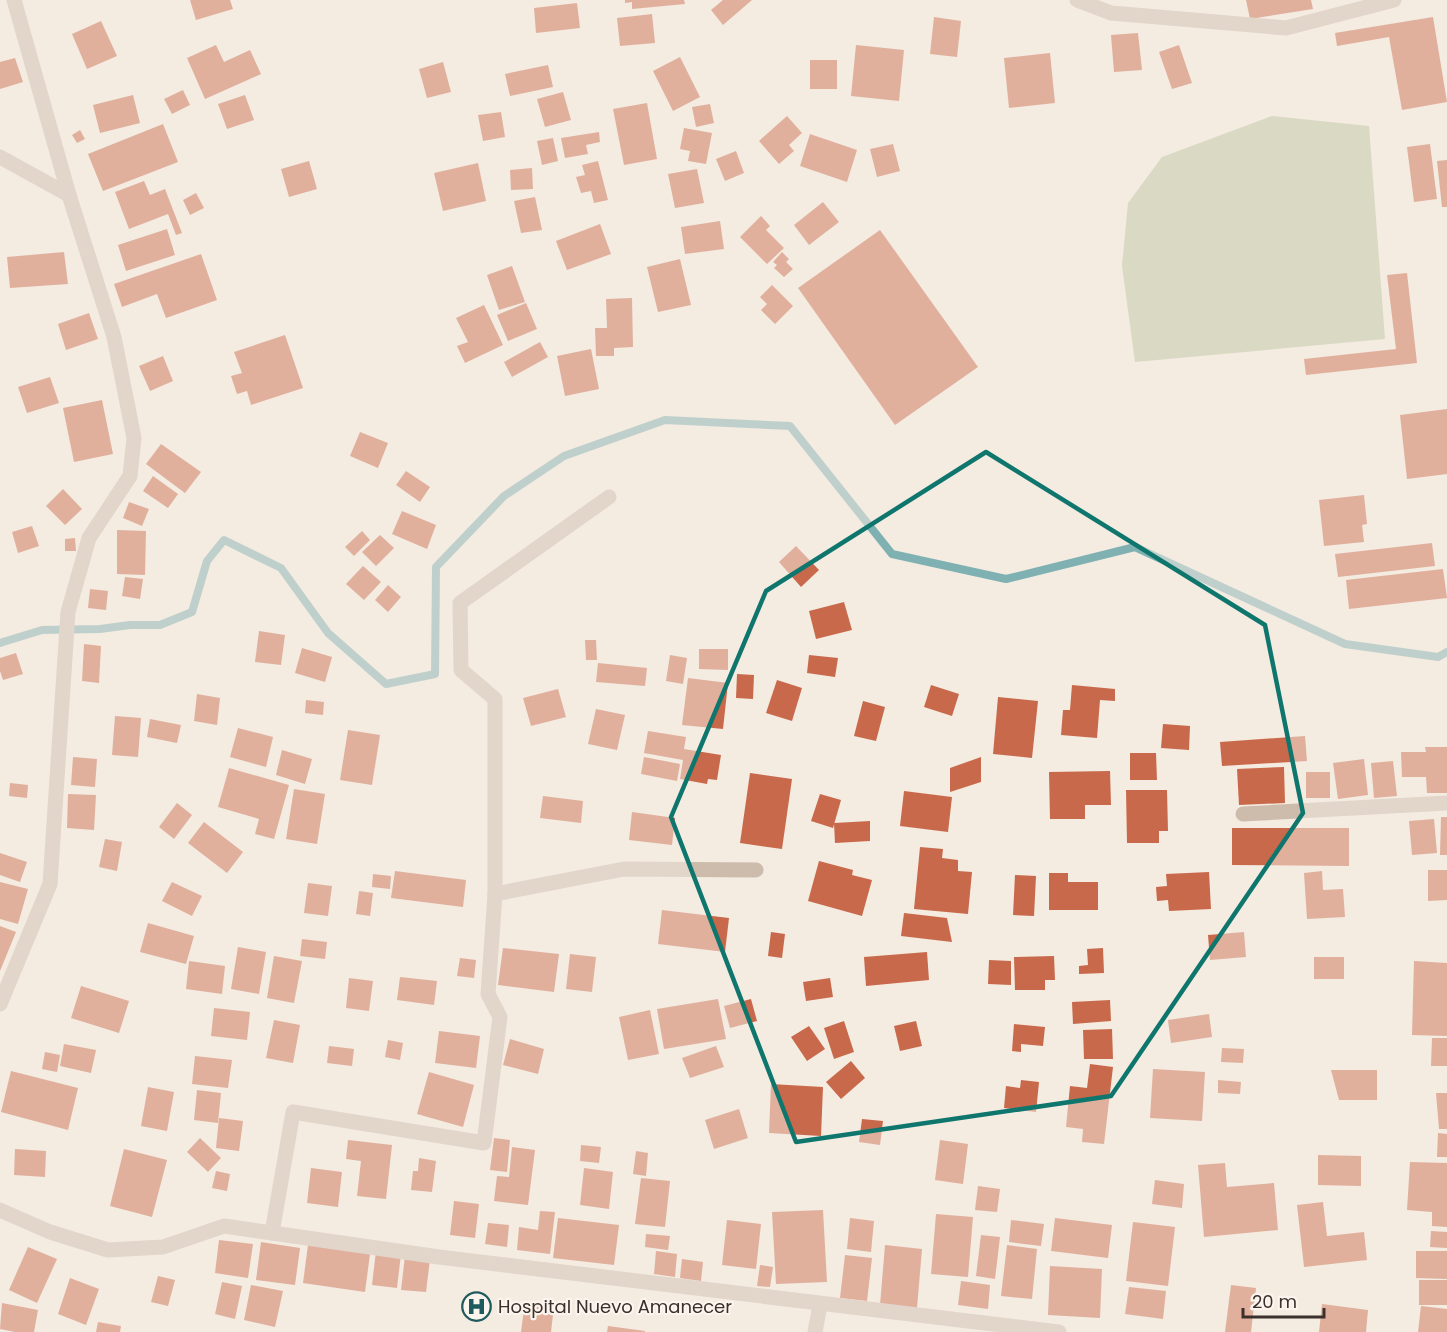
<svg xmlns="http://www.w3.org/2000/svg" width="1447" height="1332" font-family="Poppins,sans-serif">
<style>
.green{fill:#b8c4a0}
.lines{fill:none;stroke-linecap:round;stroke-linejoin:round}
.stream{stroke:#7fb0b2;stroke-width:8}
.building{fill:#c8694b}
.minor{stroke:#cdbbac;stroke-width:15}
.marked{fill:none;stroke:#0f766e;stroke-width:4.5;stroke-linejoin:round}
.labels{text-anchor:middle;stroke-width:4.5;stroke-linejoin:round;paint-order:stroke}
.poi-label{font-size:18px;fill:#3b302b;stroke:#fbf5ee;text-anchor:start}
</style>
<rect width="100%" height="100%" fill="#f4ebe1"/>
<polygon class="green" points="1272,116 1369,126 1385,339 1135,362 1122,266 1128,203 1162,157"/>
<g class="lines">
<polyline class="stream" points="0,643 42,630 100,629 130,625 160,625 192,612 207,561 224,540 281,568 328,633 386,684 435,674 436,567 504,496 564,456 665,420 790,426 892,554 1006,579 1135,547 1345,644 1438,657 1447,652"/>
</g>
<g class="building">
<polygon points="190,0 230,0 233,9 196,20"/>
<polygon points="625,0 684,0 685,4 632,9 632,2 625,3"/>
<polygon points="723,0 752,0 723,25 711,10"/>
<polygon points="1246,0 1311,0 1313,9 1250,19"/>
<polygon points="577,3 580,28 536,33 534,8"/>
<polygon points="652,14 655,43 620,46 617,18"/>
<polygon points="934,17 961,21 957,57 930,54"/>
<polygon points="1433,17 1447,102 1402,110 1389,37 1337,46 1335,33"/>
<polygon points="101,21 117,56 87,69 72,34"/>
<polygon points="1138,33 1142,70 1114,72 1111,35"/>
<polygon points="216,45 224,62 250,50 261,74 205,99 187,58"/>
<polygon points="856,45 904,50 899,101 851,96"/>
<polygon points="1179,45 1192,83 1172,89 1159,52"/>
<polygon points="1050,53 1055,103 1009,108 1004,58"/>
<polygon points="680,57 700,97 673,111 653,71"/>
<polygon points="15,58 23,82 0,89 0,62"/>
<rect x="810" y="60" width="27" height="29"/>
<polygon points="443,62 451,92 427,98 419,69"/>
<polygon points="548,65 553,87 510,96 505,74"/>
<polygon points="183,90 190,105 172,114 164,99"/>
<polygon points="563,92 571,120 545,127 537,99"/>
<polygon points="133,95 140,123 100,133 93,105"/>
<polygon points="245,95 254,120 227,129 218,104"/>
<polygon points="647,103 657,159 624,165 613,109"/>
<polygon points="710,104 714,123 696,127 692,107"/>
<polygon points="501,112 505,137 483,141 478,115"/>
<polygon points="787,116 802,133 789,145 794,151 779,164 759,141"/>
<polygon points="163,124 178,162 103,191 88,154"/>
<polygon points="684,128 712,133 706,164 688,161 690,151 680,149"/>
<polygon points="80,130 85,139 77,143 72,135"/>
<polygon points="599,132 600,142 586,145 588,154 565,158 561,138"/>
<polygon points="810,134 857,150 847,182 800,166"/>
<polygon points="553,138 558,161 542,165 537,141"/>
<polygon points="893,144 900,171 877,177 870,149"/>
<polygon points="1430,144 1437,199 1414,202 1407,147"/>
<polygon points="736,151 744,173 725,181 716,159"/>
<polygon points="1447,160 1447,207 1442,207 1437,161"/>
<polygon points="309,161 317,189 289,197 281,169"/>
<polygon points="598,161 608,200 594,203 591,191 581,193 576,177 585,175 582,165"/>
<polygon points="478,163 486,201 443,211 434,173"/>
<polygon points="532,168 533,189 511,190 510,170"/>
<polygon points="697,169 704,203 675,208 668,174"/>
<polygon points="144,181 150,195 165,189 182,233 176,235 168,214 129,229 115,192"/>
<polygon points="196,193 204,208 190,215 183,200"/>
<polygon points="535,197 542,230 521,233 514,201"/>
<polygon points="823,202 839,222 809,245 794,225"/>
<polygon points="761,216 770,226 766,230 784,248 767,264 740,237"/>
<polygon points="720,221 724,249 685,254 681,227"/>
<polygon points="600,224 611,254 567,270 556,241"/>
<polygon points="167,229 175,255 126,271 118,245"/>
<polygon points="880,230 978,367 895,425 798,288"/>
<polygon points="64,252 68,284 10,288 7,257"/>
<polygon points="782,252 789,259 786,262 793,269 784,277 774,268 777,265 773,262"/>
<polygon points="201,254 217,300 166,318 157,294 122,307 114,284"/>
<polygon points="680,259 691,305 658,312 647,267"/>
<polygon points="512,266 525,302 499,310 487,275"/>
<polygon points="1407,273 1417,363 1306,375 1304,359 1396,349 1387,275"/>
<polygon points="772,285 793,306 775,324 761,310 767,304 760,297"/>
<polygon points="632,298 633,347 614,348 614,356 596,356 595,328 607,328 606,299"/>
<polygon points="526,303 537,329 508,341 497,315"/>
<polygon points="484,305 503,345 465,363 457,346 468,342 456,318"/>
<polygon points="89,313 98,339 66,350 58,324"/>
<polygon points="285,335 303,388 251,405 247,391 237,394 231,376 242,373 234,352"/>
<polygon points="540,342 548,357 512,377 504,362"/>
<polygon points="591,349 599,389 565,396 557,356"/>
<polygon points="163,356 173,381 150,391 139,366"/>
<polygon points="50,377 59,403 27,413 18,387"/>
<polygon points="102,400 113,454 74,462 63,408"/>
<polygon points="1447,409 1447,474 1407,479 1400,415"/>
<polygon points="360,432 388,443 378,468 350,456"/>
<polygon points="161,444 201,472 185,493 146,464"/>
<polygon points="406,471 430,487 420,502 396,485"/>
<polygon points="153,476 178,494 168,508 143,491"/>
<polygon points="63,489 82,509 65,525 46,506"/>
<polygon points="1364,495 1367,524 1362,525 1364,542 1324,546 1319,500"/>
<polygon points="129,502 149,509 142,526 123,518"/>
<polygon points="402,511 436,525 427,549 392,534"/>
<polygon points="32,526 39,546 18,553 12,532"/>
<polygon points="117,530 146,531 145,575 117,574"/>
<polygon points="362,531 370,540 354,556 345,547"/>
<polygon points="380,535 394,548 376,566 362,552"/>
<polygon points="75,538 76,551 65,551 65,539"/>
<polygon points="1432,543 1435,566 1338,577 1335,554"/>
<polygon points="796,546 819,570 801,587 779,562"/>
<polygon points="363,566 381,582 364,600 346,584"/>
<polygon points="1443,569 1447,598 1349,609 1346,580"/>
<polygon points="125,577 143,579 140,599 122,596"/>
<polygon points="388,585 401,597 388,612 375,600"/>
<polygon points="90,589 108,591 106,610 88,608"/>
<polygon points="844,602 852,630 816,639 809,611"/>
<polygon points="259,631 285,635 281,665 255,662"/>
<polygon points="585,640 596,640 597,660 586,660"/>
<polygon points="84,644 101,646 99,683 82,681"/>
<polygon points="302,648 332,657 325,682 295,673"/>
<polygon points="699,649 728,649 728,670 699,669"/>
<polygon points="16,653 23,674 3,680 0,671 0,658"/>
<polygon points="670,655 687,658 683,684 666,681"/>
<polygon points="809,655 838,658 835,677 807,673"/>
<polygon points="598,663 647,668 645,686 596,682"/>
<polygon points="737,674 754,675 753,699 736,698"/>
<polygon points="688,678 728,683 723,729 682,725"/>
<polygon points="777,680 802,688 792,721 766,713"/>
<polygon points="931,685 959,694 952,716 924,707"/>
<polygon points="1072,685 1115,689 1115,701 1100,700 1097,738 1061,735 1063,710 1070,710"/>
<polygon points="558,689 566,717 531,726 523,698"/>
<polygon points="197,694 220,698 217,725 194,721"/>
<polygon points="998,697 1038,701 1032,758 993,754"/>
<polygon points="306,700 324,702 323,715 305,713"/>
<polygon points="863,701 885,707 876,741 854,736"/>
<polygon points="596,709 625,715 617,750 588,744"/>
<polygon points="115,716 141,718 138,757 112,755"/>
<polygon points="150,719 181,725 177,743 147,737"/>
<polygon points="1163,724 1190,726 1189,750 1161,748"/>
<polygon points="238,728 273,737 266,767 230,757"/>
<polygon points="348,730 380,735 372,785 340,780"/>
<polygon points="648,731 686,737 684,749 721,755 717,780 708,779 707,784 680,779 683,760 644,753"/>
<polygon points="1305,736 1307,761 1222,766 1220,742"/>
<polygon points="1425,747 1447,747 1447,793 1427,793 1426,777 1402,777 1401,752 1426,752"/>
<polygon points="282,750 312,759 305,784 276,775"/>
<polygon points="1130,753 1156,753 1157,780 1130,780"/>
<polygon points="73,757 97,759 95,787 71,785"/>
<polygon points="644,757 680,764 677,781 641,774"/>
<polygon points="981,757 981,782 950,792 950,768"/>
<polygon points="1364,759 1368,795 1338,799 1333,763"/>
<polygon points="1393,761 1397,796 1374,798 1371,763"/>
<polygon points="1284,767 1285,803 1239,805 1237,769"/>
<polygon points="229,768 289,785 274,839 255,834 259,819 218,807"/>
<polygon points="1110,771 1111,805 1085,805 1085,819 1050,819 1049,772"/>
<rect x="1306" y="772" width="24" height="26"/>
<polygon points="750,773 792,779 782,849 740,843"/>
<polygon points="10,783 28,785 27,798 9,796"/>
<polygon points="294,789 325,794 317,844 286,839"/>
<polygon points="1126,790 1167,790 1168,831 1159,831 1159,843 1127,843"/>
<polygon points="904,791 952,797 948,832 900,826"/>
<polygon points="68,794 96,795 94,830 67,828"/>
<polygon points="820,794 841,800 833,828 811,821"/>
<polygon points="543,796 583,801 581,823 540,818"/>
<polygon points="177,803 192,815 174,839 159,827"/>
<polygon points="632,812 675,818 672,845 629,840"/>
<polygon points="1441,817 1447,817 1447,855 1440,855"/>
<polygon points="1434,819 1437,853 1412,855 1409,821"/>
<polygon points="870,821 870,841 835,843 834,823"/>
<polygon points="204,822 243,852 227,873 188,843"/>
<polygon points="1232,828 1349,828 1349,866 1232,865"/>
<polygon points="105,839 122,842 117,871 99,867"/>
<polygon points="920,847 943,849 942,858 958,860 958,871 972,872 968,914 914,909"/>
<polygon points="0,853 27,862 20,882 0,875"/>
<polygon points="819,861 853,870 852,875 872,880 862,916 808,901"/>
<polygon points="1428,870 1447,870 1447,900 1428,901"/>
<polygon points="395,871 466,880 463,907 391,898"/>
<polygon points="1322,871 1323,890 1343,889 1345,917 1307,919 1304,873"/>
<polygon points="1209,872 1211,909 1169,911 1168,900 1157,901 1156,887 1167,886 1166,874"/>
<polygon points="1049,873 1068,873 1068,882 1098,882 1098,910 1049,910"/>
<polygon points="373,874 391,876 390,889 372,887"/>
<polygon points="1015,875 1036,876 1034,916 1013,915"/>
<polygon points="0,882 28,889 18,924 0,919"/>
<polygon points="172,882 202,896 192,916 162,901"/>
<polygon points="308,883 332,886 328,916 304,913"/>
<polygon points="359,891 373,893 370,916 356,914"/>
<polygon points="662,910 729,918 725,952 658,944"/>
<polygon points="904,913 947,918 952,942 901,936"/>
<polygon points="148,923 194,936 186,964 140,952"/>
<polygon points="0,926 16,932 0,971"/>
<polygon points="771,932 785,934 782,958 768,956"/>
<polygon points="1244,932 1246,957 1210,960 1208,935"/>
<polygon points="302,939 327,942 325,959 300,956"/>
<polygon points="238,947 266,952 259,994 231,989"/>
<polygon points="503,948 559,954 554,992 498,985"/>
<polygon points="1103,948 1104,973 1079,974 1079,966 1088,965 1087,949"/>
<polygon points="927,952 929,980 866,986 864,957"/>
<polygon points="570,954 596,957 592,992 566,989"/>
<polygon points="274,956 302,961 294,1003 267,998"/>
<polygon points="1054,956 1055,980 1045,980 1045,990 1015,990 1014,957"/>
<rect x="1314" y="957" width="30" height="22"/>
<polygon points="460,958 476,960 474,978 457,976"/>
<polygon points="989,960 1011,961 1011,985 988,984"/>
<polygon points="189,961 225,966 222,994 186,989"/>
<polygon points="1414,961 1447,963 1447,1036 1412,1035"/>
<polygon points="400,977 437,981 434,1005 397,1000"/>
<polygon points="349,978 373,981 369,1011 346,1008"/>
<polygon points="830,978 833,997 806,1001 803,982"/>
<polygon points="81,986 129,1001 119,1033 71,1018"/>
<polygon points="718,999 726,1039 664,1049 657,1009"/>
<polygon points="751,999 757,1021 730,1028 724,1006"/>
<polygon points="1110,1000 1111,1021 1073,1024 1072,1002"/>
<polygon points="214,1008 250,1012 247,1040 211,1036"/>
<polygon points="650,1010 659,1054 628,1060 619,1017"/>
<polygon points="1209,1014 1212,1037 1171,1043 1168,1020"/>
<polygon points="274,1020 300,1025 293,1063 266,1058"/>
<polygon points="844,1021 854,1052 834,1059 824,1028"/>
<polygon points="916,1021 922,1046 900,1051 894,1026"/>
<polygon points="1014,1024 1045,1027 1043,1046 1021,1044 1021,1052 1012,1051"/>
<polygon points="809,1026 825,1049 807,1061 791,1037"/>
<polygon points="1112,1029 1113,1059 1084,1059 1083,1030"/>
<polygon points="439,1031 480,1036 476,1068 435,1063"/>
<polygon points="1432,1038 1447,1038 1447,1066 1431,1066"/>
<polygon points="510,1039 544,1049 538,1074 503,1065"/>
<polygon points="388,1040 403,1043 400,1060 385,1057"/>
<polygon points="64,1044 96,1050 91,1073 60,1066"/>
<polygon points="329,1046 354,1049 352,1066 327,1063"/>
<polygon points="716,1046 724,1067 690,1078 682,1058"/>
<polygon points="1222,1048 1244,1049 1243,1063 1221,1062"/>
<polygon points="45,1052 60,1055 57,1072 42,1069"/>
<polygon points="195,1056 232,1060 228,1088 192,1084"/>
<polygon points="851,1061 865,1078 841,1099 826,1082"/>
<polygon points="1090,1064 1113,1067 1104,1144 1082,1142 1083,1129 1066,1127 1070,1086 1087,1088"/>
<polygon points="1153,1069 1205,1072 1202,1121 1150,1118"/>
<polygon points="1331,1070 1377,1070 1377,1100 1339,1100"/>
<polygon points="11,1071 78,1088 68,1130 1,1112"/>
<polygon points="429,1072 474,1085 463,1127 417,1114"/>
<polygon points="1021,1080 1039,1082 1036,1112 1004,1108 1006,1086 1020,1088"/>
<polygon points="1218,1080 1241,1082 1240,1094 1218,1093"/>
<polygon points="771,1084 823,1087 821,1136 769,1133"/>
<polygon points="148,1087 174,1092 167,1131 141,1126"/>
<polygon points="197,1090 221,1093 218,1123 194,1120"/>
<polygon points="1436,1093 1447,1093 1447,1129 1439,1129"/>
<polygon points="739,1109 748,1138 714,1149 705,1120"/>
<polygon points="219,1118 243,1121 239,1151 216,1148"/>
<polygon points="862,1119 883,1121 880,1145 859,1142"/>
<polygon points="1438,1133 1447,1134 1447,1157 1437,1157"/>
<polygon points="200,1138 221,1158 208,1172 187,1152"/>
<polygon points="494,1138 510,1140 507,1172 490,1170"/>
<polygon points="348,1140 392,1145 386,1199 357,1196 361,1161 346,1159"/>
<polygon points="940,1140 968,1144 963,1184 935,1180"/>
<polygon points="581,1145 601,1147 599,1163 580,1161"/>
<polygon points="512,1147 535,1150 528,1205 494,1201 497,1176 509,1177"/>
<polygon points="15,1149 46,1151 45,1177 14,1175"/>
<polygon points="124,1149 167,1160 152,1217 110,1206"/>
<polygon points="636,1151 648,1153 646,1176 633,1174"/>
<polygon points="1318,1155 1361,1156 1361,1186 1318,1185"/>
<polygon points="419,1158 436,1161 432,1192 411,1190 413,1171 418,1171"/>
<polygon points="1410,1162 1447,1163 1447,1227 1432,1226 1432,1212 1407,1210"/>
<polygon points="1225,1163 1227,1187 1274,1183 1278,1230 1204,1237 1198,1165"/>
<polygon points="311,1168 342,1172 338,1207 307,1203"/>
<polygon points="584,1168 613,1172 609,1209 580,1205"/>
<polygon points="216,1171 230,1174 227,1191 212,1188"/>
<polygon points="641,1178 670,1181 665,1227 635,1224"/>
<polygon points="1155,1180 1184,1184 1182,1208 1152,1204"/>
<polygon points="978,1186 1000,1189 997,1212 975,1210"/>
<polygon points="454,1201 479,1204 475,1238 450,1235"/>
<polygon points="1323,1202 1327,1236 1364,1232 1367,1260 1304,1267 1297,1205"/>
<polygon points="823,1210 827,1282 776,1284 772,1212"/>
<polygon points="540,1211 555,1212 550,1254 517,1250 519,1227 538,1230"/>
<polygon points="936,1214 973,1217 968,1277 931,1274"/>
<polygon points="558,1218 619,1225 614,1265 553,1258"/>
<polygon points="850,1218 874,1221 871,1252 847,1249"/>
<polygon points="1055,1218 1112,1225 1108,1258 1051,1251"/>
<polygon points="727,1220 761,1224 756,1269 722,1265"/>
<polygon points="1011,1220 1044,1224 1041,1246 1009,1242"/>
<polygon points="1133,1222 1175,1227 1168,1286 1126,1281"/>
<polygon points="488,1223 509,1225 507,1247 485,1244"/>
<polygon points="1431,1231 1447,1232 1447,1248 1430,1247"/>
<polygon points="646,1234 670,1236 668,1250 645,1247"/>
<polygon points="981,1235 1000,1237 995,1279 976,1276"/>
<polygon points="219,1240 253,1244 248,1278 215,1273"/>
<polygon points="261,1242 300,1248 295,1285 256,1280"/>
<polygon points="308,1245 370,1254 365,1292 303,1283"/>
<polygon points="885,1245 922,1249 917,1308 880,1305"/>
<polygon points="1007,1245 1037,1249 1032,1299 1001,1296"/>
<polygon points="28,1247 57,1259 37,1303 9,1290"/>
<polygon points="376,1251 401,1254 397,1288 372,1285"/>
<polygon points="656,1251 677,1254 675,1277 654,1274"/>
<polygon points="1416,1251 1447,1251 1447,1279 1416,1278"/>
<polygon points="845,1255 872,1258 867,1301 840,1298"/>
<polygon points="405,1256 430,1259 426,1292 401,1290"/>
<polygon points="682,1259 703,1262 701,1281 680,1278"/>
<polygon points="760,1265 773,1267 770,1287 757,1286"/>
<polygon points="1050,1266 1102,1269 1100,1318 1048,1315"/>
<polygon points="158,1276 175,1280 168,1306 151,1302"/>
<polygon points="70,1278 99,1289 86,1325 58,1314"/>
<rect x="1419" y="1280" width="28" height="25"/>
<polygon points="961,1281 990,1285 988,1309 958,1305"/>
<polygon points="222,1282 242,1286 235,1319 215,1314"/>
<polygon points="251,1285 283,1291 275,1327 244,1320"/>
<polygon points="1231,1285 1256,1288 1251,1332 1225,1332"/>
<polygon points="1129,1287 1166,1291 1163,1319 1125,1314"/>
<polygon points="525,1302 554,1306 551,1332 521,1332"/>
<polygon points="2,1303 38,1310 34,1332 15,1332 0,1329"/>
<polygon points="1322,1304 1368,1310 1366,1332 1319,1332"/>
<polygon points="1421,1306 1447,1309 1447,1332 1418,1332"/>
<polygon points="98,1322 121,1326 120,1332 96,1332"/>
<polygon points="608,1326 645,1331 645,1332 607,1332"/>
</g>
<g class="lines">
<g class="minor">
<polyline points="1077,0 1111,13 1286,28 1394,0"/>
<polyline points="0,157 69,195"/>
<polyline points="1243,814 1447,803"/>
<polyline points="495,894 624,869 756,870"/>
<polyline points="0,1004 50,884 68,612 89,538 130,476 134,438 114,337 69,195 14,0"/>
<polyline points="0,1210 50,1232 108,1250 163,1247 224,1226 439,1257 1059,1332"/>
<polyline points="272,1233 293,1112 484,1143 500,1017 488,994 495,894 495,699 461,670 460,603 609,497"/>
<polyline points="815,1332 820,1305"/>
</g>
</g>
<path d="M0 0H1447V1332H0ZM986 452 1265 625 1303 813 1111 1096 796 1142 671 817 766 591Z" fill="#f4ebe1" fill-opacity=".55" fill-rule="evenodd"/>
<path class="marked" d="M986 452 1265 625 1303 813 1111 1096 796 1142 671 817 766 591Z"/>
<defs>
<symbol id="hospital-ring" viewBox="-11 -11 22 22"><circle r="9.5" fill="#fbf5ee" stroke="#1f5a5e" stroke-width="1.5"/><path d="M-5-5h3v3.5h4V-5h3V5h-3V1.5h-4V5h-3Z" fill="#1f5a5e"/></symbol>
</defs>
<g fill-rule="evenodd">
<use href="#hospital-ring" x="460" y="1290" width="33" height="33"/>
</g>
<g class="labels">
<g class="poi-label">
<text x="498" y="1313">Hospital Nuevo Amanecer</text>
</g>
</g>
<path d="M1243 1308v9h81v-9" fill="none" stroke="#3b302b" stroke-width="3"/>
<text x="1252" y="1308" font-size="18" fill="#3b302b" stroke="#fbf5ee" stroke-width="4.5" paint-order="stroke">20 m</text>
</svg>
